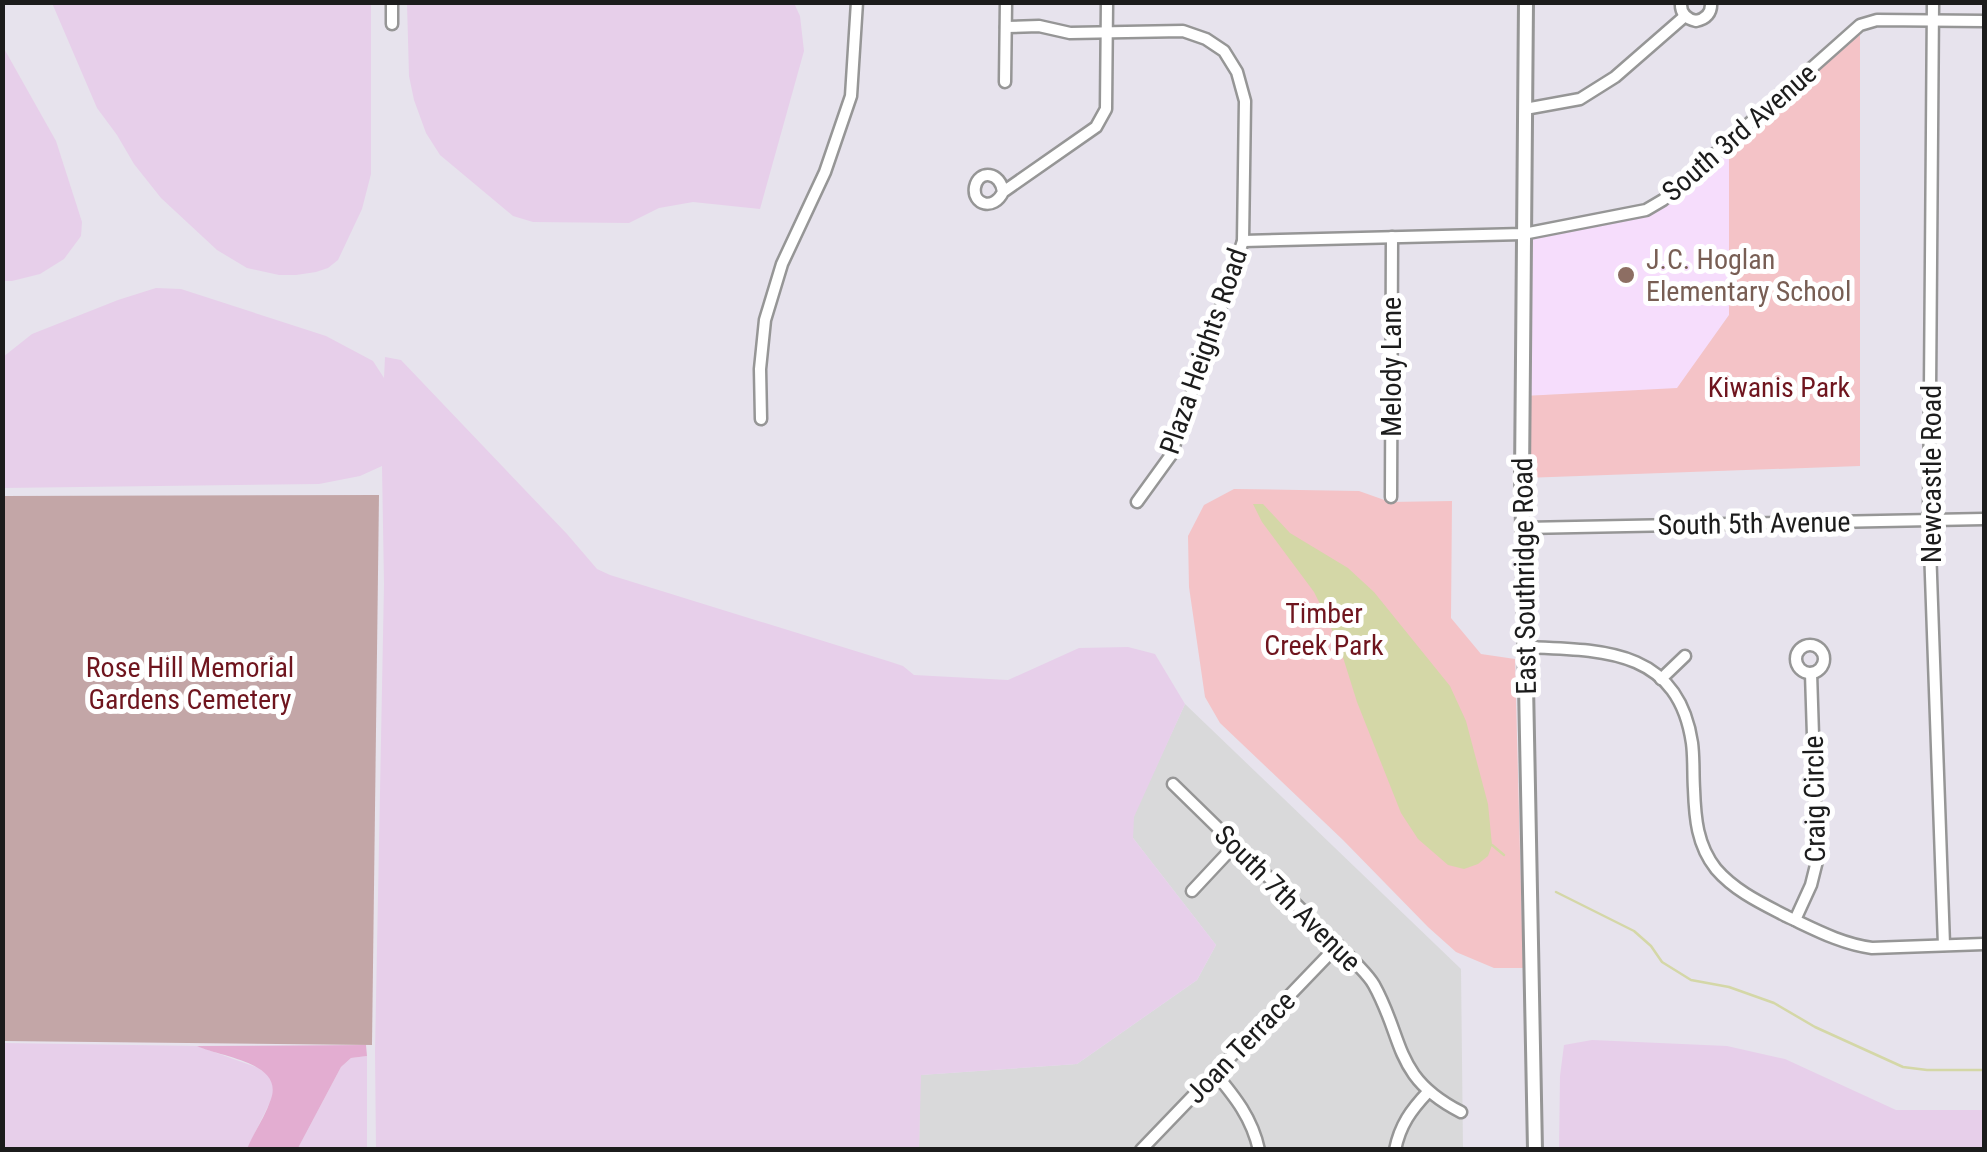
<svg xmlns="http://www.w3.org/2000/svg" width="1987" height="1152" font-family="'Roboto Condensed',sans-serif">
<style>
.residential{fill:#d9d9da}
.education{fill:#f6ddfc}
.farmland{fill:#e7cfea}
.grass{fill:#e3add1}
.cemetery{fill:#c3a6a7}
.park{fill:#f4c3c7}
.water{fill:#d4d7a7}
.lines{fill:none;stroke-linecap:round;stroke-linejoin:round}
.stream{stroke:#d4d7a7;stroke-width:2.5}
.minor-casing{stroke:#969696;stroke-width:15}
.tertiary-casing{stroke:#969696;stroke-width:18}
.minor{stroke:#fff;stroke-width:10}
.tertiary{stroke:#fff;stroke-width:12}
.education-dot{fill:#8d6e63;stroke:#fff;stroke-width:4}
.labels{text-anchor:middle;stroke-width:10;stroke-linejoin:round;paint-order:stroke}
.street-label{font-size:28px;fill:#1c1c1c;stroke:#fff}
.education-label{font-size:28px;fill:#785e54;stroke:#fff;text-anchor:start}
.park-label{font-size:28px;fill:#6f151e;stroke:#fff}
</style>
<rect width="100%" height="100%" fill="#e7e3ed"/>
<polygon class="residential" points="1185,704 1461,969 1463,1149 919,1150 920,1075 1077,1064 1197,980 1216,945 1133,838 1133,817"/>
<polygon class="education" points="1729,141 1729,315 1677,389 1523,396 1523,234 1654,207"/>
<g class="farmland">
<polygon points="52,3 371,3 371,174 362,209 338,260 328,268 316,272 296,275 279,275 247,268 217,250 161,198 134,164 117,135 97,108"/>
<polygon points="407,3 794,3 800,16 804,51 760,209 693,202 659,208 629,223 533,222 513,216 440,155 426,133 414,100 409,76"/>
<polygon points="2,45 56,141 82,222 81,236 64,259 40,274 12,281 2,281"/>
<polygon points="156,288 181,289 326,336 373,361 384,378 385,357 401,360 567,534 597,569 610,575 891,662 903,666 914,675 1008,680 1079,648 1128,647 1155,654 1185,704 1134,817 1133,838 1216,945 1197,980 1077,1064 921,1075 919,1149 376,1149 375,1052 384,584 382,466 360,476 319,484 3,488 3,357 32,334 118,300"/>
<polygon points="1592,1040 1727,1046 1785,1059 1896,1110 1984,1110 1984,1149 1559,1149 1560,1076 1564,1045"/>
<polygon points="3,1043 197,1046 259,1068 270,1077 273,1082 273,1096 247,1149 3,1150"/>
<polygon points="367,1056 367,1149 297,1150 341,1067 351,1058"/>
</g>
<path class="grass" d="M366 1045 367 1056 351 1058 341 1067 297 1150 247 1149C254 1132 265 1117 271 1099 284 1062 220 1057 197 1046Z"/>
<polygon class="cemetery" points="379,495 372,1045 3,1041 3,496"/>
<g class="park">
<polygon points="1860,25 1860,466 1522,478 1523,396 1677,388 1729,315 1729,141"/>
<polygon points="1234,489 1359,491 1390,502 1452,501 1451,618 1481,654 1515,659 1523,968 1494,968 1456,952 1428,927 1343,840 1220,723 1205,697 1189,587 1188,536 1204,505"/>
</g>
<polygon class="water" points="1253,504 1263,504 1290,533 1348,568 1374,592 1450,686 1466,721 1488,804 1492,845 1488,856 1478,864 1464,869 1448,865 1418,839 1401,813 1357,702 1341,651 1325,614 1314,592 1262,522"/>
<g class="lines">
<g class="stream">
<polyline points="1492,845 1504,855"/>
<polyline points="1556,892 1634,931 1651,946 1662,962 1691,980 1729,987 1774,1003 1815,1027 1903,1067 1927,1070 1984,1070"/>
</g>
<defs>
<g id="minor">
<polyline points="392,2 392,24"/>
<path d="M1681 2C1680 13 1686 19 1696 21 1706 19 1712 13 1711 2"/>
<polyline points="1933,2 1929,519 1944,945"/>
<polyline points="1006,27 1039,26 1070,33 1183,31 1206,39 1224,51 1237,72 1245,101 1243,241 1171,455 1137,502"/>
<polyline points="1005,82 1006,2"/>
<polyline points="1525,109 1580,99 1615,77 1685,16"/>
<path d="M1003 192C1001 172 979 169 975 187 972 205 994 211 1003 192L1096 127 1106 109 1107 2"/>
<polyline points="1243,241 1523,234 1646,210 1663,200 1860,25 1877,20 1984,21"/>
<polyline points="761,419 760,369 765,320 782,264 825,172 851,96 857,2"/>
<polyline points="1391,497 1392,237"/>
<polyline points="1523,528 1984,519"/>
<circle cx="1810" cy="659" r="14"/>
<path d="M1525 647C1601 650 1678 648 1692 743 1694 758 1693 774 1694 789 1695 818 1697 845 1716 869 1735 891 1761 903 1786 916 1814 929 1841 944 1872 948L1984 944"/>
<polyline points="1661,679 1685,656"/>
<path d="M1173 784 1353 960C1360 968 1369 976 1374 985 1405 1041 1393 1077 1461 1112"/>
<polyline points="1192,891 1235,845"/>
<polyline points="1795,920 1811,885 1817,861 1811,673"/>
<path d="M1215 1073C1235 1097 1252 1118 1259 1150"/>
<polyline points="1141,1150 1338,945"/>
<path d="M1395 1150C1400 1125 1411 1110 1428 1092"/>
</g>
<polyline id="tertiary" points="1526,2 1522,478 1535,1150"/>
</defs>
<use href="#minor" class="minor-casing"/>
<use href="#tertiary" class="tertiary-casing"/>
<use href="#minor" class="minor"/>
<use href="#tertiary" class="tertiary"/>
</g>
<circle class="education-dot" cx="1626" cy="275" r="10"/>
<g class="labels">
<g class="street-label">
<text transform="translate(1739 132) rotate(-41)" y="10">South 3rd Avenue</text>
<text transform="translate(1203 351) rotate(-71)" y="10">Plaza Heights Road</text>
<text transform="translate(1391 367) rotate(-90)" y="10">Melody Lane</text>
<text transform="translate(1931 474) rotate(-90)" y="10">Newcastle Road</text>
<text transform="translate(1754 523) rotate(-1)" y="10">South 5th Avenue</text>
<text transform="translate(1524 576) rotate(-91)" y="10">East Southridge Road</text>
<text transform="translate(1814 799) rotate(-91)" y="10">Craig Circle</text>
<text transform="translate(1288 898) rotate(45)" y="10">South 7th Avenue</text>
<text transform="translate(1240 1047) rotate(-46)" y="10">Joan Terrace</text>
</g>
<g class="education-label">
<text x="1646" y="269">J.C. Hoglan<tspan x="1646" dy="32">Elementary School</tspan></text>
</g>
<g class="park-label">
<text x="1779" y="397">Kiwanis Park</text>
<text x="1324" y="623">Timber<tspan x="1324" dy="32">Creek Park</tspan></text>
<text x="190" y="677">Rose Hill Memorial<tspan x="190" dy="32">Gardens Cemetery</tspan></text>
</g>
</g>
<rect width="1987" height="1152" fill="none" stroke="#1c1c1c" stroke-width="10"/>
</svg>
